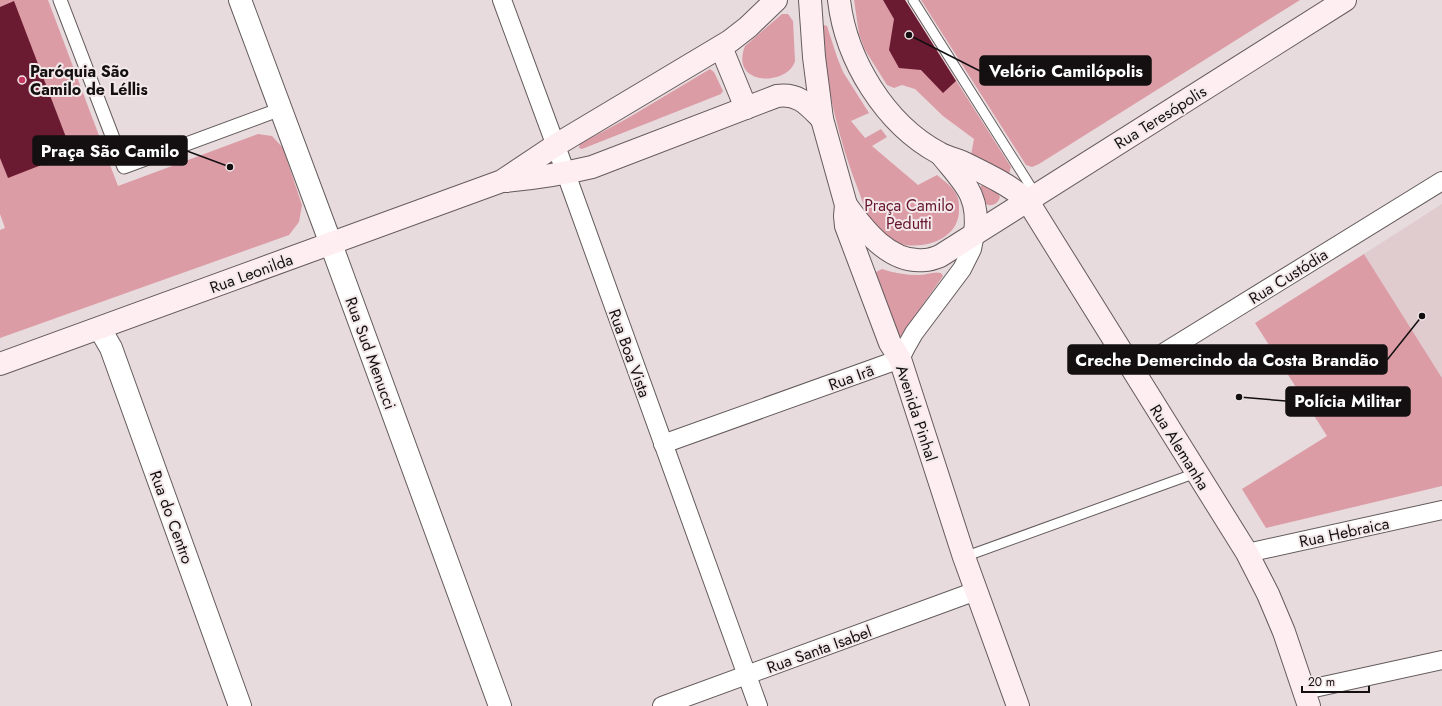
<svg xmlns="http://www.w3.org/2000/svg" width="1442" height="706" font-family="Jost,sans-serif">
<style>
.built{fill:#e0cccf}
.green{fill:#dc9ca6}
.building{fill:#6a1b31}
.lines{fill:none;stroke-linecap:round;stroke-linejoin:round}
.service-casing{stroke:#645b5c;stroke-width:11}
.pedestrian-casing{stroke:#645b5c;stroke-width:15}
.minor-casing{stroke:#645b5c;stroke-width:20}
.tertiary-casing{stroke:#645b5c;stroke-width:24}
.secondary-casing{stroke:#645b5c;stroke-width:24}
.service{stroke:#fff;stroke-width:9}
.pedestrian{stroke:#fff;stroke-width:13}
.minor{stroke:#fff;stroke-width:18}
.tertiary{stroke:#fff;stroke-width:22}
.secondary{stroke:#feeef1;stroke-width:22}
.poi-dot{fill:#c73860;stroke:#f4e9ea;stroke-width:1.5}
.labels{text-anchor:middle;stroke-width:4;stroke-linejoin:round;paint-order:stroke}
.poi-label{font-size:16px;font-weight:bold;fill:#141011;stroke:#f4e9ea;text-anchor:start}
.street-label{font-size:16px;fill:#141011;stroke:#f4e9ea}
.park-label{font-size:16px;fill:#66152d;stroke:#f4e9ea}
.leader{fill:none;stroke:#141011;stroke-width:1.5}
.callout-dot{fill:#141011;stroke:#f4e9ea;stroke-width:1.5}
.callout{fill:#141011;stroke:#141011;stroke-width:1.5}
.callout-label{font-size:17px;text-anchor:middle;font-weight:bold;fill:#fff}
</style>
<rect width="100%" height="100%" fill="#e7dbdd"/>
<polygon class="built" points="1442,204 1442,378 1364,254"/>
<g class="green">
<polygon points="0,0 48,0 118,186 258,134 272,136 283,148 302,205 299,222 289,235 0,338 0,230 5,228 0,214"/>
<polygon points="854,0 905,0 1011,167 1009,174 971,155 974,139 943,116 915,89 902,85 894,88 887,85 865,50 859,34"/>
<polygon points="921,0 1300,0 1039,164 1032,167 1026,165"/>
<path d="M782 14H788L793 21 795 61C788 86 729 87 745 46Z"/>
<path d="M824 25 827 26 837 57 843 72 869 113 851 121 865 138 881 129 887 137 872 146 918 185 937 175C944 181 952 186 956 194 959 199 959 204 959 209 960 238 926 250 901 244 893 243 884 236 878 230 868 220 864 205 859 192 838 139 826 83 820 27Z"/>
<polygon points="710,69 714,72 723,91 721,94 582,149 579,148 580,144 628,118"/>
<path d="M982 185 996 191 1000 197C998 204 992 207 985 204L980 187Z"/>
<polygon points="1364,254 1442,378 1442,486 1266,528 1242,489 1327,436 1255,323"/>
<path d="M882 269C894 273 906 275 919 275 926 275 934 271 941 273L943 276 900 337H897L874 273Z"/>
</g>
<g class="building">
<polygon points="883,0 905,0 956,81 943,93 921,70 899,68 889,50 894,19"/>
<polygon points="14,1 72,153 8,178 0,158 0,7"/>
</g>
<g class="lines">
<defs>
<g id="service">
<polyline points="913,0 1036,195"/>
<polyline points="964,557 1196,473"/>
</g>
<polyline id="pedestrian" points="60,0 124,167 281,109"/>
<g id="minor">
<polyline points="502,0 560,157 758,706"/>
<polyline points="1134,371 1442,181"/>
<polyline points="663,444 900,359 906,347 914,333 962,269 972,249 975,234"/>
<polyline points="1247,553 1442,510"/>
<polyline points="1305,690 1442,660"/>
<polyline points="662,706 976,591"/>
</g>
<g id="tertiary">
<polyline points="240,0 331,244 500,706"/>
<polyline points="100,329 111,348 240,706"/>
</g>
<g id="secondary">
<polyline points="810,0 814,57 822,119 846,205 845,216 846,226 890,343 900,359 964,557 1018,706"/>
<path d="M839 0C846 60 885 124 939 153 946 157 954 159 962 162 984 173 1008 184 1027 200L1247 553 1268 594 1284 632 1309 706"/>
<polyline points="721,47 746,108"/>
<path d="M943 157C965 184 980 196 975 234"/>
<path d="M506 181C535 178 563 174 592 167L777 96C799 93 808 105 822 119"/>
<path d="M846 205C864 230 890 264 925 260 930 260 935 258 940 256L1345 0"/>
<polyline points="0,364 502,181 556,145 730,41 748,27 776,0"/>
</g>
</defs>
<use href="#service" class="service-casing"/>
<use href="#pedestrian" class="pedestrian-casing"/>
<use href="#minor" class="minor-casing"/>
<use href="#tertiary" class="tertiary-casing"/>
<use href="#secondary" class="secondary-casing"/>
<use href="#service" class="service"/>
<use href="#pedestrian" class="pedestrian"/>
<use href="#minor" class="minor"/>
<use href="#tertiary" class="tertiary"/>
<use href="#secondary" class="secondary"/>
</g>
<circle class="poi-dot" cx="22" cy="80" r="4"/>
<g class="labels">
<g class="poi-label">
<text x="30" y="77">Paróquia São<tspan x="30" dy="18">Camilo de Léllis</tspan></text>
</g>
<g class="street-label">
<text transform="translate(1160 117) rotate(-32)" y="6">Rua Teresópolis</text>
<text transform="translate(251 273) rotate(-20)" y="6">Rua Leonilda</text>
<text transform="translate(1288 276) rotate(-32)" y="6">Rua Custódia</text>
<text transform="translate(371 353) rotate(70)" y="6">Rua Sud Menucci</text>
<text transform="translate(630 353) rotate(70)" y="6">Rua Boa Vista</text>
<text transform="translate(851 377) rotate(-20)" y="6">Rua Irã</text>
<text transform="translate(917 413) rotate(72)" y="6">Avenida Pinhal</text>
<text transform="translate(1180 447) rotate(58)" y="6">Rua Alemanha</text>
<text transform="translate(172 517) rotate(70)" y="6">Rua do Centro</text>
<text transform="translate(1344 532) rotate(-12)" y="6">Rua Hebraica</text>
<text transform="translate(819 649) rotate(-20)" y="6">Rua Santa Isabel</text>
</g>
<g class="park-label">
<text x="909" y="211">Praça Camilo<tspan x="909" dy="18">Pedutti</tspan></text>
</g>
</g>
<path class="leader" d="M909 35L980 71M230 167L187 151M1422 316L1387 360M1239 397L1286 401"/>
<g class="callout-dot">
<circle cx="909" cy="35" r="4"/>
<circle cx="230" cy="167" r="4"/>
<circle cx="1422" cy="316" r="4"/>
<circle cx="1239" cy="397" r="4"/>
</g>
<g class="callout">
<rect x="980" y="56" width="171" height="29" rx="4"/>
<rect x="33" y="136" width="154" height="29" rx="4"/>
<rect x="1068" y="345" width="319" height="29" rx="4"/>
<rect x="1286" y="387" width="124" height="29" rx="4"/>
</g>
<g class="callout-label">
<text x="1066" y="77">Velório Camilópolis</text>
<text x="110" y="157">Praça São Camilo</text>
<text x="1227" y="366">Creche Demercindo da Costa Brandão</text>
<text x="1348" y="407">Polícia Militar</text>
</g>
<path d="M1302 686v6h67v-6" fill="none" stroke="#141011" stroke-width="2"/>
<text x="1308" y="686" font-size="12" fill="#141011" stroke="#f4e9ea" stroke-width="3" paint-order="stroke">20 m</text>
</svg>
